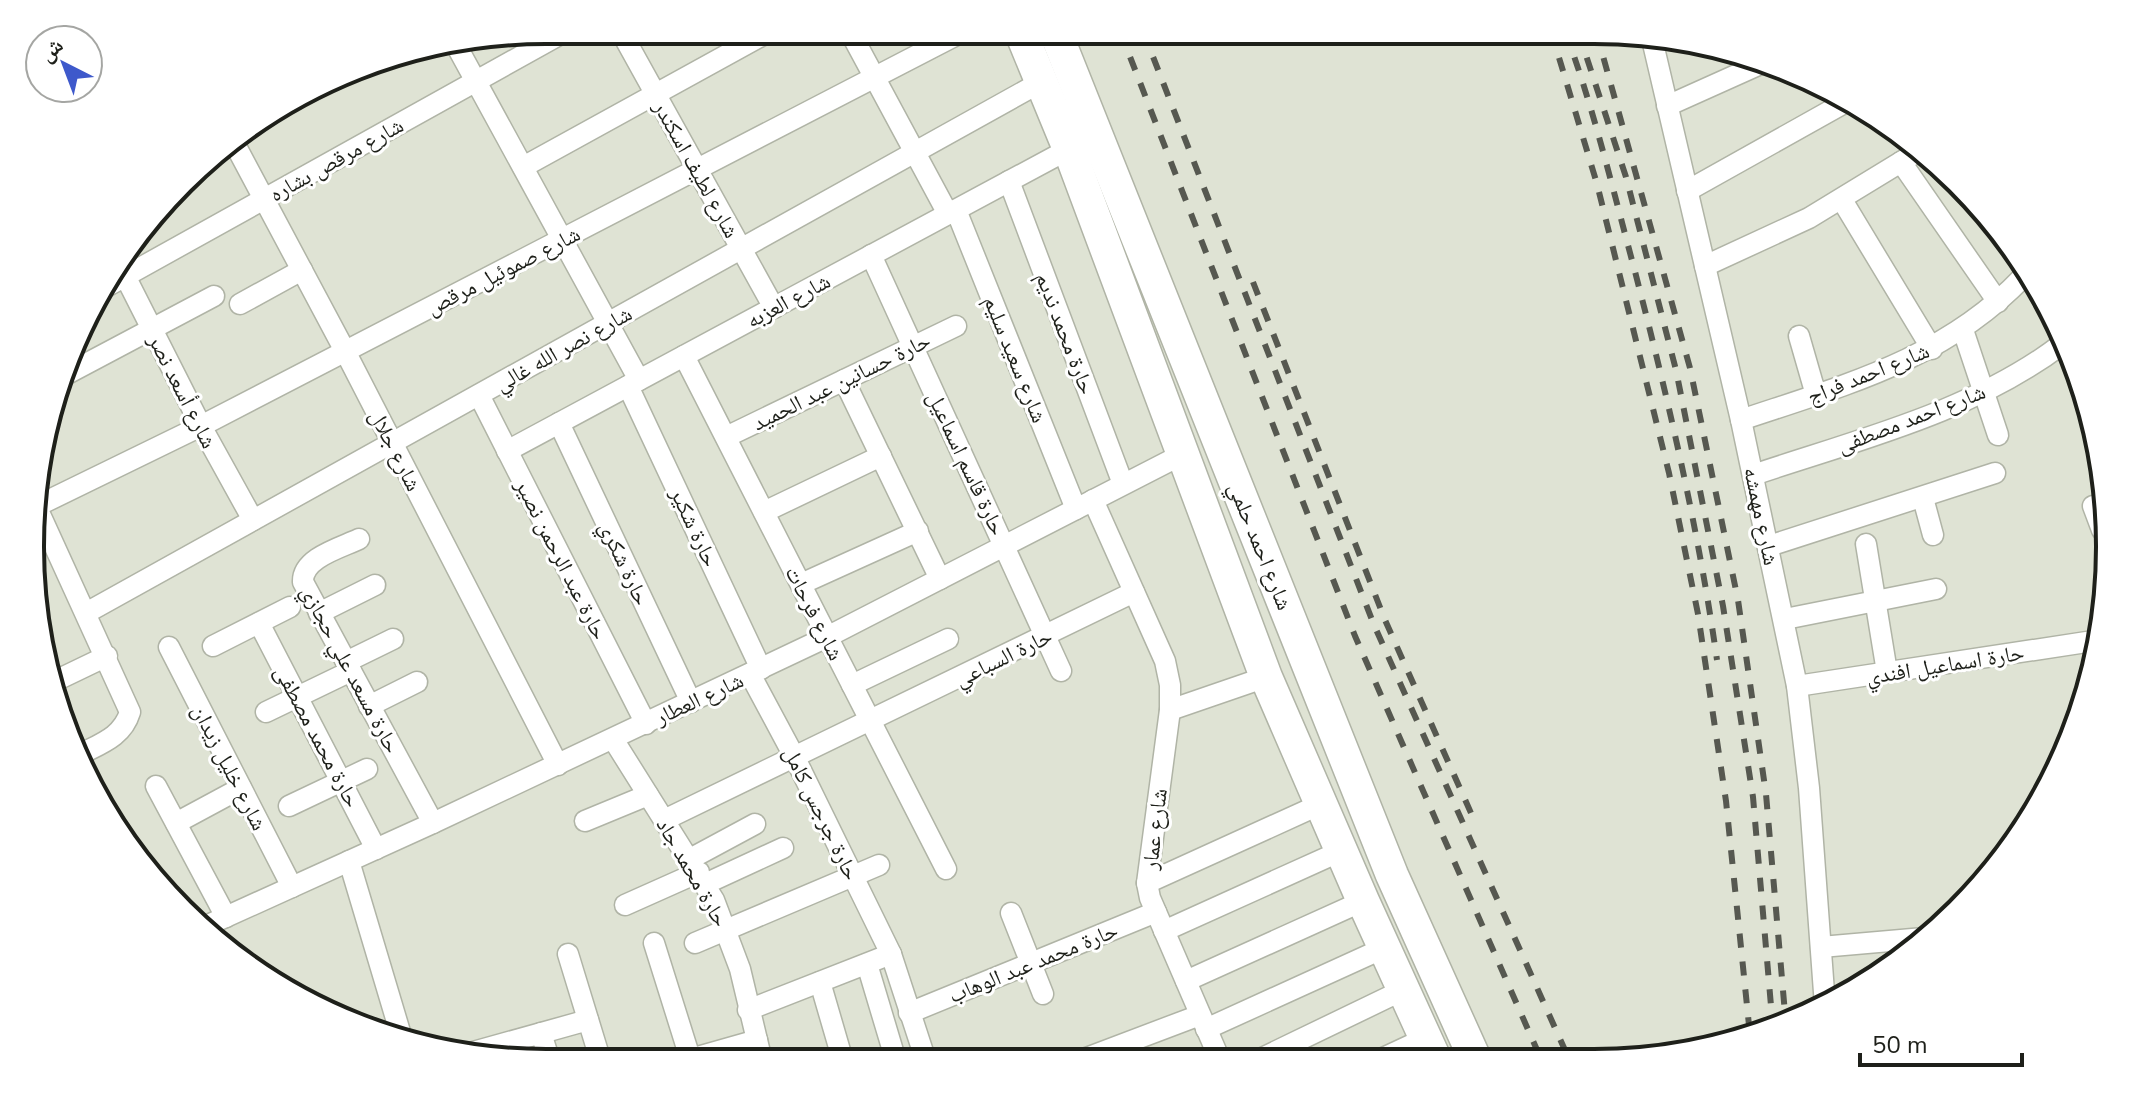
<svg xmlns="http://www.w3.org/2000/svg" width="2140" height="1093" font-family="'Nunito Sans','Noto Naskh Arabic',sans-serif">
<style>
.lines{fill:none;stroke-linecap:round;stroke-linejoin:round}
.street-casing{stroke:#b0b4a6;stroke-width:23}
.primary-casing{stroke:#b0b4a6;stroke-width:35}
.street{stroke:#fff;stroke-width:20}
.primary{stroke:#fff;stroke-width:32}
.rail{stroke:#565850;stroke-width:6;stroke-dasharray:14 14;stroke-linecap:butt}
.labels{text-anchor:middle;stroke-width:6;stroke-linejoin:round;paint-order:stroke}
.street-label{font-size:22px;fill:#1e201a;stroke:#fff}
.rim{fill:none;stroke:#1e201a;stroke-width:4}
</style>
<rect width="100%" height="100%" fill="#dfe3d4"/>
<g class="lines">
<defs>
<g id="street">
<polyline points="620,30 774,308"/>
<polyline points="849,30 948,214"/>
<polyline points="1651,35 1741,420 1797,686 1809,788 1825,1006"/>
<polyline points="456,45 639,380"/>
<polyline points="1667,106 1765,62"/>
<polyline points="231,137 345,351 558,765"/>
<polyline points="1901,162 1998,302"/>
<polyline points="523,167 772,30"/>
<polyline points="1009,181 1123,484"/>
<polyline points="1687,191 1846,102"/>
<polyline points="1842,200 1932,349"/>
<polyline points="956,210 1076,509"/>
<polyline points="871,255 1061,671"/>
<polyline points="117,260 201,426 253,520"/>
<polyline points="1705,266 1809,218 1914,154"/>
<polyline points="104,288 568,30"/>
<polyline points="240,304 302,270"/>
<polyline points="1963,330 1998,435"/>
<polyline points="1799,336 1816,395"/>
<polyline points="684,356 946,869"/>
<polyline points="65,375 214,296"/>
<polyline points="844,380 940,579"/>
<polyline points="628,386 761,669"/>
<polyline points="479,395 646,724"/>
<path d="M1741 420C1845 385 1945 359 2023 277"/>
<polyline points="559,423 691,702"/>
<polyline points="726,437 956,326"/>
<polyline points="507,451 1069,149"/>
<path d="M1753 475C1857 440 1973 412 2062 344"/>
<polyline points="1923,498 1933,535"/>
<polyline points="1093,500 1165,661 1170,685 1170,710 1147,883 1150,898 1220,1060"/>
<polyline points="39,505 201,426 966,30"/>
<polyline points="2093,506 2102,530"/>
<path d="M38 510 130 712C122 738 99 744 77 756"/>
<polyline points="764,512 881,456"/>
<path d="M359 539C340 548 302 558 303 582L433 823"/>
<polyline points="1866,544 1887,672"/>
<polyline points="1769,546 1995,473"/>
<polyline points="801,584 918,531"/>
<polyline points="86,613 1041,82"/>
<polyline points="319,613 375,585"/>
<polyline points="1785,619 1936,589"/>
<polyline points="259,623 376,849"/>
<polyline points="213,646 290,607"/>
<polyline points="169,647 292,887"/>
<polyline points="346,662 393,639"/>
<polyline points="750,674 795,758 891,954 926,1061"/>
<polyline points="55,681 107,656"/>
<polyline points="852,685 948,639"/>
<polyline points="1797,686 2093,641"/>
<polyline points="369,706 417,682"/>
<polyline points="1170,710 1266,677"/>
<polyline points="266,712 351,671"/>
<polyline points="613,739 714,900 740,969 762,1061"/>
<polyline points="156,786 226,917"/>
<polyline points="289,806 367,769"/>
<polyline points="664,820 1134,592"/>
<polyline points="585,821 648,795"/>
<polyline points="176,823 241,788"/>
<polyline points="690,859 755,824"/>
<polyline points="349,861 403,1042"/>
<polyline points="1147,883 1321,804"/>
<polyline points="705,884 783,848"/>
<polyline points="625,905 699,872"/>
<polyline points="1011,913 1043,994"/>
<polyline points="208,925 433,823 827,637 1183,454"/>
<polyline points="1164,931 1341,851"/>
<polyline points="654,943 691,1061"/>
<polyline points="695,943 879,865"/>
<polyline points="1821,947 1924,938"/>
<polyline points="568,954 601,1062"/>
<polyline points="867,964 896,1061"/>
<polyline points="1186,981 1363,901"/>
<polyline points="820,982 843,1061"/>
<polyline points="748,1010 891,954"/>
<polyline points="909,1013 1156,912"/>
<polyline points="1206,1029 1384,948"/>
<polyline points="541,1033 550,1062"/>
<polyline points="466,1054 588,1020"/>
<polyline points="690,1059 757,1040"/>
<polyline points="1381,1059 1426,1038"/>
<polyline points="1081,1060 1200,1015"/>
<polyline points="1258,1060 1403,990"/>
</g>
<g id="primary">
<polyline points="1020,30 1069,149 1266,677 1363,901 1435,1059"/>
<polyline points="1055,31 1392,875 1475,1059"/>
</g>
</defs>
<use href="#street" class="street-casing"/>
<use href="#primary" class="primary-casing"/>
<use href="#street" class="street"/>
<use href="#primary" class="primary"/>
<g class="rail">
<polyline points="1120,31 1355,636 1541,1059"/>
<polyline points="1143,31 1374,625 1569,1059"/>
<polyline points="1551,31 1597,184 1669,473 1698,614 1726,801 1750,1035"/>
<path d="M1565 31C1593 106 1612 186 1633 264 1667 394 1698 526 1717 660"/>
<polyline points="1578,31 1626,177 1676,370 1723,606 1753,797 1773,1029"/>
<polyline points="1596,31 1690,368 1738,600 1766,794 1786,1025"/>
<polyline points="1253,282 1385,620 1475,822"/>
</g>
</g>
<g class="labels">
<g class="street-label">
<text transform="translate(336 159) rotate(-29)" y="8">شارع مرقص بشاره</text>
<text transform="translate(697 169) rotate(61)" y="8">شارع لطيف اسكندر</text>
<text transform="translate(503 270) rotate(-27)" y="8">شارع صموئيل مرقص</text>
<text transform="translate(788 300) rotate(-28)" y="8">شارع العزبه</text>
<text transform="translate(1066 333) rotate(69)" y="8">حارة محمد نديم</text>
<text transform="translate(563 348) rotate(-29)" y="8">شارع نصر الله غالي</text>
<text transform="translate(1016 359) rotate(68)" y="8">شارع سعيد سليم</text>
<text transform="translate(1868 373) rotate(-22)" y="8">شارع احمد فراج</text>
<text transform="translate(841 381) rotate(-26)" y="8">حارة حسانين عبد الحميد</text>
<text transform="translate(183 391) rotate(63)" y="8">شارع أسعد نصر</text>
<text transform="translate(1911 418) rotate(-21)" y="8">شارع احمد مصطفى</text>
<text transform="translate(396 450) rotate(63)" y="8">شارع جلال</text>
<text transform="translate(967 463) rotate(65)" y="8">حارة قاسم اسماعيل</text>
<text transform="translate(1762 516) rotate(78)" y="8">شارع مهمشه</text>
<text transform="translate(695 527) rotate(65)" y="8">حارة شكير</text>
<text transform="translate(1261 546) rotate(68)" y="8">شارع احمد حلمي</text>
<text transform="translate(562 559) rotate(63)" y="8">حارة عبد الرحمن نصير</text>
<text transform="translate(625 563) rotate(65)" y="8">حارة شكري</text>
<text transform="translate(815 613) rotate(63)" y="8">شارع فرحات</text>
<text transform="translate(1003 657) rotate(-26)" y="8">حارة السباعي</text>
<text transform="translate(1945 664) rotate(-9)" y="8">حارة اسماعيل افندي</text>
<text transform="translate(351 669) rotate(62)" y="8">حارة مسعد علي حجازي</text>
<text transform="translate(699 698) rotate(-25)" y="8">شارع العطار</text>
<text transform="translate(318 736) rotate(62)" y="8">حارة محمد مصطفى</text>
<text transform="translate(230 767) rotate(63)" y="8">شارع خليل زيدان</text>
<text transform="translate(822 813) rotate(64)" y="8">حارة جرجس كامل</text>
<text transform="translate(1154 829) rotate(-83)" y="8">شارع عمار</text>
<text transform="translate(693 872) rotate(60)" y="8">حارة محمد جاد</text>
<text transform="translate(1033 962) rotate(-22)" y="8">حارة محمد عبد الوهاب</text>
</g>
</g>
<path d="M0 0H2140V1093H0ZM546 44H1594A502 502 0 0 1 2096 546V547A502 502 0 0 1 1594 1049H546A502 502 0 0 1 44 547V546A502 502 0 0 1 546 44Z" fill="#fff" fill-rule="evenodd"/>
<path class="rim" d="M546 44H1594A502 502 0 0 1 2096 546V547A502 502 0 0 1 1594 1049H546A502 502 0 0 1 44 547V546A502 502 0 0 1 546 44Z"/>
<g transform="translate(64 64) rotate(318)"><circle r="38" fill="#ffffff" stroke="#a5a6a3" stroke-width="2"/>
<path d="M0-6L14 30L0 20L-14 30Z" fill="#3e59cb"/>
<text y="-12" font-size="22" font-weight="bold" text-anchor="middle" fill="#1e201a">ش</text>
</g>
<path d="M1860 1053v12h162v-12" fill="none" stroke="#1e201a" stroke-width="4"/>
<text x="1872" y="1053" font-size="24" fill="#1e201a" stroke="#ffffff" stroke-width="6" paint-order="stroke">50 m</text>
</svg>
